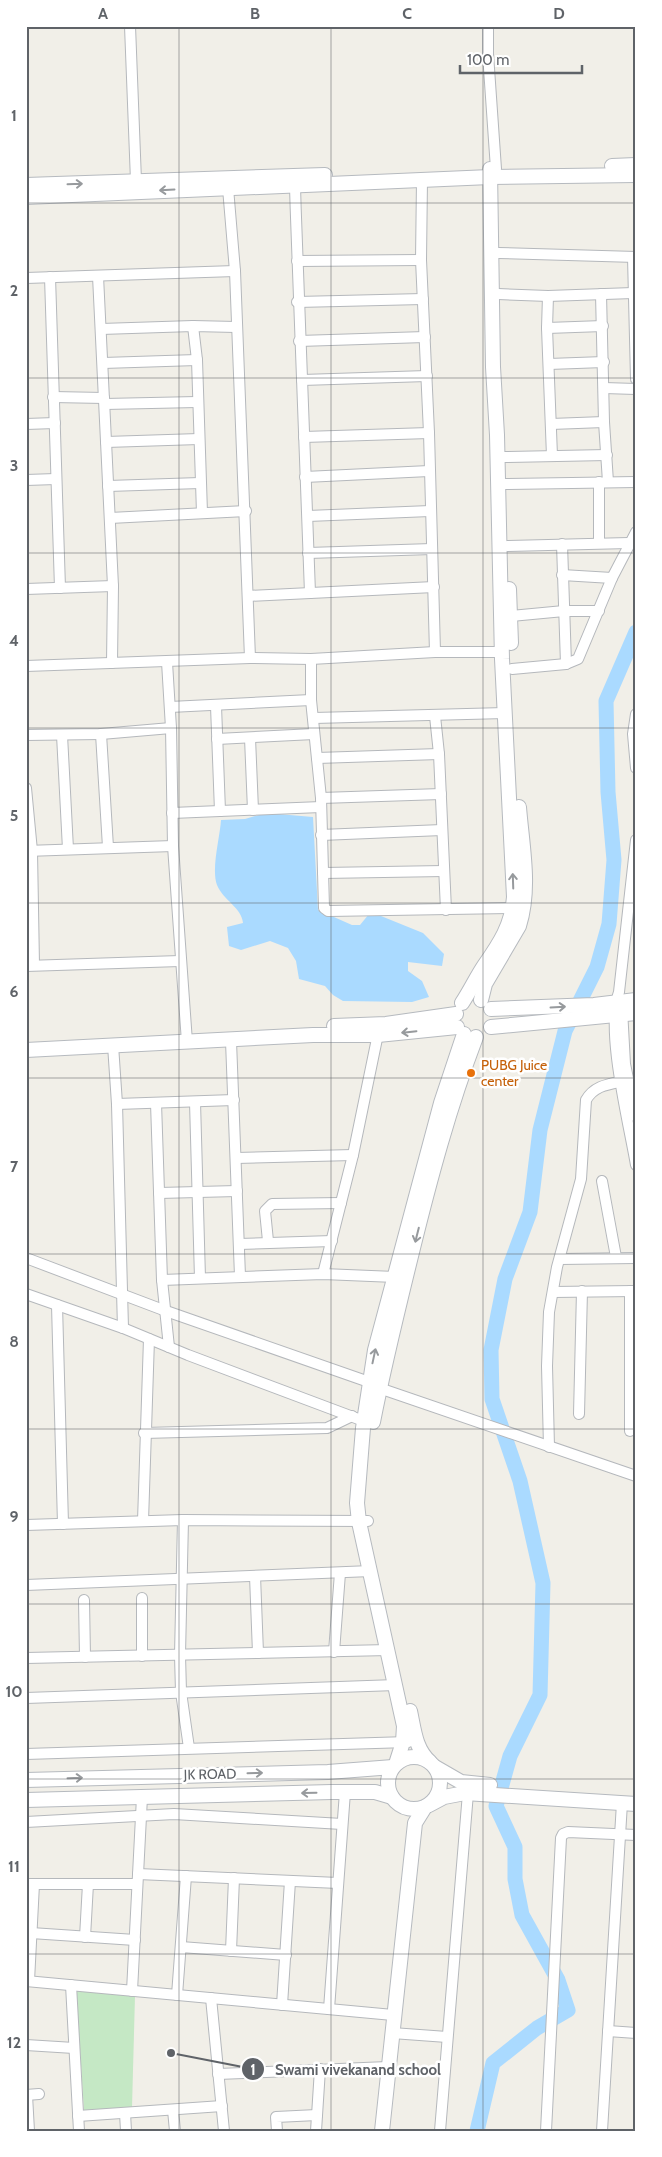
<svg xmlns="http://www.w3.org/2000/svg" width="662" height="2157" font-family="Cabin,sans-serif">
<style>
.green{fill:#c5e8c5}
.water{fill:#aadaff}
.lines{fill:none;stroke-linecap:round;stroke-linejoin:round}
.river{stroke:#aadaff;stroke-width:15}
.street-casing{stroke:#b5b8bc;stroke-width:12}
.secondary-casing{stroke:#b6babf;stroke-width:16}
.street{stroke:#fff;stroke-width:10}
.secondary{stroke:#fff;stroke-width:14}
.oneway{stroke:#979a9d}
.grid{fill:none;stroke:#5f6368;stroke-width:1;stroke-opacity:0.55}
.food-dot{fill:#e8710a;stroke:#fff;stroke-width:2}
.labels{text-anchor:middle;stroke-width:5;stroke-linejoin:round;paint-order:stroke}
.food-label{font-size:14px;fill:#c56008;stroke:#fff;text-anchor:start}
.street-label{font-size:14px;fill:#5f6368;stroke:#fff}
.leader{fill:none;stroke:#5f6368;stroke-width:2}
.callout-dot{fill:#5f6368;stroke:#fff;stroke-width:2}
.mark-label{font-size:15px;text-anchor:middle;font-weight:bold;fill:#fff}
.callout-label{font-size:15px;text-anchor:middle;font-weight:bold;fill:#5f6368;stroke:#fff;stroke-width:5;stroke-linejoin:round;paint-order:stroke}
.neatline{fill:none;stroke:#5f6368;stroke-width:2}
.grid-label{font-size:16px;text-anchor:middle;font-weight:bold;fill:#5f6368}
</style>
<rect width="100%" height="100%" fill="#f1efe8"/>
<polygon class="green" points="76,1989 135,1996 132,2108 84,2110"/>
<path class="water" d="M266 813 313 817 318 910 352 925H360L369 914 381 916 423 933 444 954 442 966 408 962V971L422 981 429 997 412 1002 343 1001 333 995 325 986 299 979 296 961 288 948 270 941 241 950 229 946 227 927 243 923C242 908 223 900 217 885 211 869 220 837 221 820L245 819Z"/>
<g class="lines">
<polyline class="river" points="477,2131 493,2063 537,2028 568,2010 558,1980 522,1915 515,1879 515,1847 496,1806 510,1756 540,1695 543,1583 520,1481 492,1399 491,1350 505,1279 530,1212 540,1130 565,1031 597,967 609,924 614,860 608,792 606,701 636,632"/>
<defs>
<g id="street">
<polyline points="130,26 136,181"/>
<polyline points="488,26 488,54 496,169"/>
<polyline points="422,180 421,260 429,433 435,652"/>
<path d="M295 186C299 322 305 458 310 593"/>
<polyline points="228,188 235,271 250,658"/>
<polyline points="498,253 636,257"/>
<polyline points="633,257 636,379"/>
<polyline points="297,261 421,260"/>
<polyline points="98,276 113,586 112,663"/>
<polyline points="50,277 60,588"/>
<polyline points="26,278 235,271"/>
<polyline points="498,294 548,296 633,293"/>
<polyline points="601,294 604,422 608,482"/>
<polyline points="548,296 547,328 552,456"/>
<polyline points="297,302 423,299"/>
<polyline points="193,326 197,360 202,513"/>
<polyline points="547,328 603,326"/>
<polyline points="101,329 193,326 236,327"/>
<polyline points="299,341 425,337"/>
<polyline points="103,363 197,360"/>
<polyline points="549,364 604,362"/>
<polyline points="302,380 427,376"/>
<polyline points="604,388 636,389"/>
<polyline points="53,397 104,398"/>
<polyline points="105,404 197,402"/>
<polyline points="26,424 55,423"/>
<polyline points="551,424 604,422"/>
<polyline points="304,437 429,433"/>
<polyline points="106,442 199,439"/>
<polyline points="504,457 607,455"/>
<polyline points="305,477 429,471"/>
<polyline points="26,480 56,479"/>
<polyline points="504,484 636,482"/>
<polyline points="108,486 200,483"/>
<polyline points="308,516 430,511"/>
<polyline points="110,518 246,511"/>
<polyline points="599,543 599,482"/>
<polyline points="562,544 566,664"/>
<polyline points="507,546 629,543"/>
<polyline points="308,553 432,549"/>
<polyline points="562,575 612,578"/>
<polyline points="26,589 113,586"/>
<polyline points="248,596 434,587"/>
<polyline points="511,616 564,611 599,611"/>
<polyline points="311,659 311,700 321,798 324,908 328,911 513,908"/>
<polyline points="167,662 171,728 173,846 187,1042"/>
<polyline points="26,666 250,658 311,659 435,652 502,652"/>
<polyline points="512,669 566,664 578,659 612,578 636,532"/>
<polyline points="216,706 220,811"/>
<polyline points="170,707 311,700"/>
<polyline points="636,714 633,734 636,768"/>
<polyline points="435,716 439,754 446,910"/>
<polyline points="314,718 505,713"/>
<polyline points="101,734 108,847"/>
<polyline points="26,735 101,734 171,728"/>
<polyline points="62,735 68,849"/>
<polyline points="250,738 253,810"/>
<polyline points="217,739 314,734"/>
<polyline points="317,758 439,754"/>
<polyline points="26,788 32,851 34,965"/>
<polyline points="321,798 441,794"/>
<polyline points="172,813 321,807"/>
<polyline points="321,835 442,830"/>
<path d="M636 840 619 992C605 1030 629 1123 636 1165"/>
<polyline points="26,851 173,846"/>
<polyline points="323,873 444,871"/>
<polyline points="26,966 180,961"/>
<polyline points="622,1009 625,1064 636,1117"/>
<polyline points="231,1041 240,1276"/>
<polyline points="113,1045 117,1104 123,1328"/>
<polyline points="195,1102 200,1278"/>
<polyline points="156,1103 162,1280 169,1347"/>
<polyline points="117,1104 234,1100"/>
<polyline points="236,1158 353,1155"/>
<polyline points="602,1181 616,1257"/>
<polyline points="159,1193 237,1191"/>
<polyline points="268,1241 265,1211 272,1204 341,1203"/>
<polyline points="239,1244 332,1241"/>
<polyline points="26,1258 166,1311 369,1382 379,1388 636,1476"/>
<polyline points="560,1259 636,1258"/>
<polyline points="323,1274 353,1155 379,1029"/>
<polyline points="162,1280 323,1274 395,1277"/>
<polyline points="553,1292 635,1291"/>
<polyline points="26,1294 123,1328 188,1355 369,1423"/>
<polyline points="57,1305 63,1524"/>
<polyline points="579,1414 582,1291"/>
<polyline points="630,1431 630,1291"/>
<polyline points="144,1433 327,1428 352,1416"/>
<path d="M549 1447 547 1366 549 1312 557 1267 581 1179 586 1100C595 1084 612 1084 628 1080"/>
<polyline points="183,1520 180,1655 181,1692 189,1748"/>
<polyline points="143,1521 149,1339"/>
<polyline points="26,1525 183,1520 368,1521"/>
<polyline points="255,1576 258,1653"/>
<polyline points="26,1585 371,1571"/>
<polyline points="142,1598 142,1656"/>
<polyline points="84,1600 85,1657"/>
<polyline points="334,1652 340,1573"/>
<polyline points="26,1658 389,1650"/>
<polyline points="26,1698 396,1685"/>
<polyline points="26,1754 408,1742"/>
<polyline points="26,1822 174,1814 342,1824"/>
<polyline points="138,1874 338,1883"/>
<polyline points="26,1884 137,1884"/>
<polyline points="31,1933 135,1940"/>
<polyline points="85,1937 88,1884"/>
<polyline points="181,1947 286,1955"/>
<polyline points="231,1951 234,1878"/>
<polyline points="26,1981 393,2015"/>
<polyline points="29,1981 34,1884"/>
<polyline points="71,1985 79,2131"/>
<polyline points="132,1991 142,1797"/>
<polyline points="177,1995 186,1876"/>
<polyline points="211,1998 224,2131"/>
<polyline points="282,2005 290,1881"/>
<polyline points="329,2009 345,1792"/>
<polyline points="608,2031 636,2033"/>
<polyline points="392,2033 447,2037"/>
<polyline points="26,2045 74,2048"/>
<polyline points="218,2074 388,2067"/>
<polyline points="26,2095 39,2094"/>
<polyline points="27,2095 29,2131"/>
<polyline points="173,2110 175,2131"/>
<polyline points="125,2113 126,2131"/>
<polyline points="78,2116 222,2106"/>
<polyline points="277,2131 276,2117 317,2115"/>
<polyline points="316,2131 320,2069"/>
<polyline points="440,2131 468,1793"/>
<polyline points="546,2131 561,1838 563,1834 568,1832 636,1835"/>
<polyline points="602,2131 622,1803"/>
</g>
<g id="secondary">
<polyline points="612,166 636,165"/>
<polyline points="26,185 325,175"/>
<polyline points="26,197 490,177 636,175"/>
<polyline points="509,589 511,643"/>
<path d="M481 1000 485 984 519 926C531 887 522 846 519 807"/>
<path d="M462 1003C470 991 476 978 484 966 500 943 512 925 514 897L502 659 497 435 493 367 490 169"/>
<polyline points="491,1009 594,1005 636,1000"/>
<polyline points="334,1026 386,1024 456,1014"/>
<polyline points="491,1027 636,1013"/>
<polyline points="26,1050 313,1035 378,1035 457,1027"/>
<path d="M373 1422C384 1365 398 1309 412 1252 430 1179 449 1108 476 1037"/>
<path d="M410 1711C414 1729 415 1749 430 1762"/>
<circle cx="414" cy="1783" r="26"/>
<polyline points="396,1764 403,1742 404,1726 359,1522 357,1503 363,1428 375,1350 441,1103 464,1034"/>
<polyline points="435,1767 461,1782 490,1785"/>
<polyline points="26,1780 328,1772 393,1767"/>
<polyline points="26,1800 332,1792 375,1792 392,1797"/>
<polyline points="429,1805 444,1797 465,1793 636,1804"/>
<polyline points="382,2131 415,1823 425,1807"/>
</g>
</defs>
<use href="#street" class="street-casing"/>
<use href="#secondary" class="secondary-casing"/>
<use href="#street" class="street"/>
<use href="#secondary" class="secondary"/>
</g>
<defs><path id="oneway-shaft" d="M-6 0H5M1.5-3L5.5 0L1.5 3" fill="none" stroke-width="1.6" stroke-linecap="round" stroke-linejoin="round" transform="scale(1.25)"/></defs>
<g class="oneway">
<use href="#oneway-shaft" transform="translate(75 184) rotate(-2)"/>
<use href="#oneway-shaft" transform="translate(167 190) rotate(177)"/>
<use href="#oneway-shaft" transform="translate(513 881) rotate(-92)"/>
<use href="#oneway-shaft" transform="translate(558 1007) rotate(-3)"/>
<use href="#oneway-shaft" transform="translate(409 1032) rotate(174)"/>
<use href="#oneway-shaft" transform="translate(417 1235) rotate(104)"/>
<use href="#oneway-shaft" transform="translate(374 1356) rotate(-78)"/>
<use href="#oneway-shaft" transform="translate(255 1773) rotate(-1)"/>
<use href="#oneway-shaft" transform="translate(75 1778) rotate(-2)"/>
<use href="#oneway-shaft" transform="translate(309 1793) rotate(179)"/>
</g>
<path class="grid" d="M179 26V2131M331 26V2131M483 26V2131M26 203H636M26 378H636M26 553H636M26 728H636M26 903H636M26 1078H636M26 1254H636M26 1429H636M26 1604H636M26 1779H636M26 1954H636"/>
<circle class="food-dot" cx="471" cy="1073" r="5"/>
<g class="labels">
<g class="food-label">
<text x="481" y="1070">PUBG Juice<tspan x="481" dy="16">center</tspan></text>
</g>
<g class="street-label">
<text transform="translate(210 1774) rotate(-1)" y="5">JK ROAD</text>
</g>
</g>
<path class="leader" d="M171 2053L253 2069"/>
<g class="callout-dot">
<circle cx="171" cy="2053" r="5"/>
<circle cx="253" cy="2069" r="12"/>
</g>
<g class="mark-label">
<text x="253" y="2075">1</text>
</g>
<g class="callout-label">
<text x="358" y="2075">Swami vivekanand school</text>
</g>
<rect width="662" height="2157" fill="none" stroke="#ffffff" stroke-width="55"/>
<path d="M460 65v8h122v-8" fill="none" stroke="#5f6368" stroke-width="2.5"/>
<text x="467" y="65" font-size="15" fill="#5f6368" stroke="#ffffff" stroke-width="4" paint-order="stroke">100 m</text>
<rect x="28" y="28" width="606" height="2102" class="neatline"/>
<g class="grid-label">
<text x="103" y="19">A</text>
<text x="255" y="19">B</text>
<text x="407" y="19">C</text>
<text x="559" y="19">D</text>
<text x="14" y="121">1</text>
<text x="14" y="296">2</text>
<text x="14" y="471">3</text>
<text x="14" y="646">4</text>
<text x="14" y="821">5</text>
<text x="14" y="997">6</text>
<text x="14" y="1172">7</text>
<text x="14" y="1347">8</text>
<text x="14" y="1522">9</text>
<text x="14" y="1697">10</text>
<text x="14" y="1872">11</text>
<text x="14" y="2048">12</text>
</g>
</svg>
